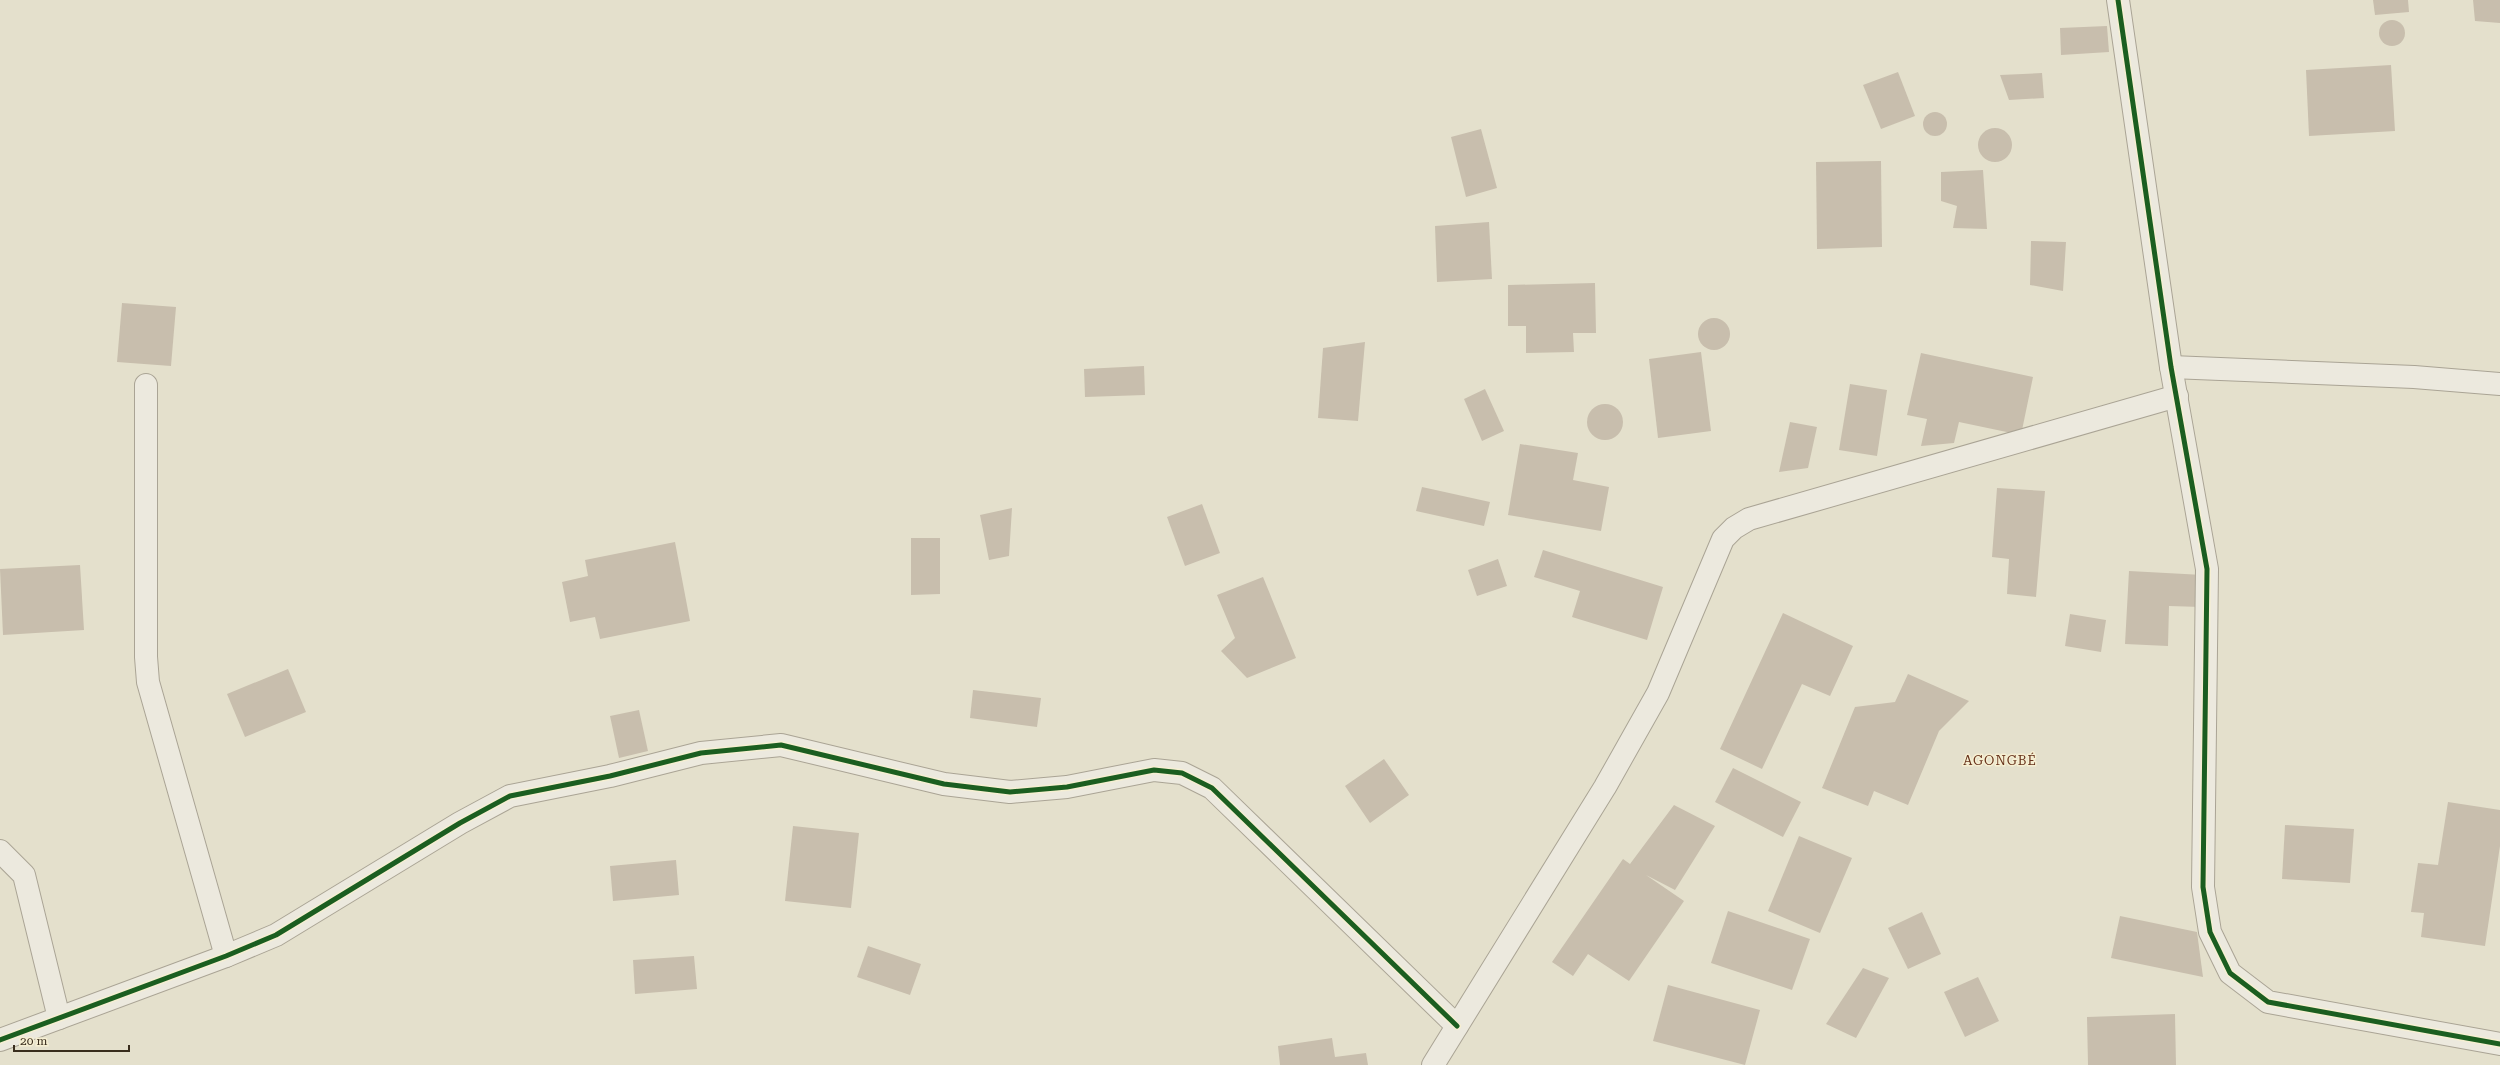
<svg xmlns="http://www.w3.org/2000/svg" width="2500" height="1065" font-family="'Roboto Serif',serif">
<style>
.building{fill:#c8bead}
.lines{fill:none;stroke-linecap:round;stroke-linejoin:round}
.minor-casing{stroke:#aaa495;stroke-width:24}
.minor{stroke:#ece9de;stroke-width:22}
.cycleway-casing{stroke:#f6efd2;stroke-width:8}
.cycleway{stroke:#1b5e20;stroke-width:5}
.labels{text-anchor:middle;stroke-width:3;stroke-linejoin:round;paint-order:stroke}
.quarter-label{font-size:13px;letter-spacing:1px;fill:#67321b;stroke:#f6efd2}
</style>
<rect width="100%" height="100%" fill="#e4e0cc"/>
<g class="building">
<polygon points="2373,0 2408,0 2409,12 2375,15"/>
<polygon points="2473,0 2500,0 2500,23 2475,21"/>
<circle cx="2392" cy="33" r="13"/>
<polygon points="2107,26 2109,52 2061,55 2060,28"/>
<polygon points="2391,65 2395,131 2309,136 2306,70"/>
<polygon points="1898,72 1915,116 1881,129 1863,85"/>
<polygon points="2042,73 2044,98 2009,100 2000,75"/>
<circle cx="1935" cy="124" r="12"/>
<circle cx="1995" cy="145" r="17"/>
<polygon points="1481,129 1497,188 1466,197 1451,137"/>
<polygon points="1881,161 1882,247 1817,249 1816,162"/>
<polygon points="1983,170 1987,229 1953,228 1957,206 1941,201 1941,172"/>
<polygon points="1489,222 1492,279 1437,282 1435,226"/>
<polygon points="2031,241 2066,242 2063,291 2030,285"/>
<polygon points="1595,283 1596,333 1573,333 1574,352 1526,353 1526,326 1508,326 1508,285"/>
<polygon points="122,303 176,307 171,366 117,362"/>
<circle cx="1714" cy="334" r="16"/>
<polygon points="1365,342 1358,421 1318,418 1323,348"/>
<polygon points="1701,352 1711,431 1658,438 1649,359"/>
<polygon points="1921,353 2033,377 2021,435 1959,422 1954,443 1921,446 1927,419 1907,415"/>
<polygon points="1144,366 1145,395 1085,397 1084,369"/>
<polygon points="1850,384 1887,390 1877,456 1839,450"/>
<polygon points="1485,389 1504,431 1482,441 1464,399"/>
<circle cx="1605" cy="422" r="18"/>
<polygon points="1790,422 1817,427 1808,468 1779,472"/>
<polygon points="1520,444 1578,453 1573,480 1609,487 1601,531 1508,515"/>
<polygon points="1422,487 1490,502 1484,526 1416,511"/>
<polygon points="1997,488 2045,491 2036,597 2007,594 2009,559 1992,557"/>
<polygon points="1202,504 1220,553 1185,566 1167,517"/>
<polygon points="1012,508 1009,556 989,560 980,515"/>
<polygon points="911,538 940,538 940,594 911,595"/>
<polygon points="675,542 690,621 600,639 595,617 570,622 562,582 588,576 585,560"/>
<polygon points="1543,550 1663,587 1647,640 1572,617 1580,591 1534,577"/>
<polygon points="1498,559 1507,586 1477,596 1468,570"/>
<polygon points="80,565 84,630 3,635 0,569"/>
<polygon points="2129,571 2203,575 2202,607 2169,606 2168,646 2125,644"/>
<polygon points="1263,577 1296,658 1247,678 1221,651 1235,638 1217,595"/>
<polygon points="1783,613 1853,646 1830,696 1802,684 1762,769 1720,749"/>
<polygon points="2070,614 2106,620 2101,652 2065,646"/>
<polygon points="288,669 306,712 245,737 227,694"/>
<polygon points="1908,674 1969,701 1939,731 1908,805 1874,791 1868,806 1822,788 1855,707 1895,702"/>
<polygon points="973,690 1041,698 1037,727 970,718"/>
<polygon points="639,710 648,751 619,758 610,716"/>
<polygon points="1384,759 1409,795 1370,823 1345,786"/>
<polygon points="1733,768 1801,802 1783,837 1715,802"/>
<polygon points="2448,802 2500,810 2500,846 2485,946 2421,937 2424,913 2411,912 2418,863 2438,865"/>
<polygon points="1674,805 1715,826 1675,890 1646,875 1684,901 1629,981 1588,954 1573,976 1552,962 1623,859 1630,864"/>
<polygon points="2285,825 2354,829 2350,883 2282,879"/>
<polygon points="793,826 859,833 851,908 785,901"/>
<polygon points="1799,836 1852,858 1820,933 1768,911"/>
<polygon points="676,860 679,895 613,901 610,866"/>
<polygon points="1728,911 1810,939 1792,990 1711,963"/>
<polygon points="1922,912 1941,954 1908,969 1888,928"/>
<polygon points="2120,916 2197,932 2203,977 2111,958"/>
<polygon points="868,946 921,964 910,995 857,977"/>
<polygon points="694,956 697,989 635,994 633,960"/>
<polygon points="1863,968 1889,978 1856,1038 1826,1024"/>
<polygon points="1978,977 1999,1021 1965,1037 1944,992"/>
<polygon points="1668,985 1760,1010 1745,1065 1653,1041"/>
<polygon points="2175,1014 2176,1065 2088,1065 2087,1017"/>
<polygon points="1332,1038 1335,1057 1366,1053 1368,1065 1280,1065 1278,1046"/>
</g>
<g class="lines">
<defs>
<g id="minor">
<polyline points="2118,0 2171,367 2207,569 2203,887 2210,932 2230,973 2268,1002 2500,1044"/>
<polyline points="2171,367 2414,377 2500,384"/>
<polyline points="146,385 146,657 148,682 226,956"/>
<polyline points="0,851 24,875 59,1018"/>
<polyline points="0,1040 226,956 276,935 460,823 510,796 610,776 701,753 781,745 944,784 1010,792 1067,787 1154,770 1182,773 1212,788 1457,1026"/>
<polyline points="1433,1065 1605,787 1658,693 1723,539 1734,528 1749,519 2177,396"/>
</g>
</defs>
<use href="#minor" class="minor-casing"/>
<use href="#minor" class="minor"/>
<defs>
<g id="cycleway">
<polyline points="2118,0 2171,367 2207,569 2203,887 2210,932 2230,973 2268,1002 2500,1044"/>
<polyline points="0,1040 226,956 276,935 460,823 510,796 610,776 701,753 781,745 944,784 1010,792 1067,787 1154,770 1182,773 1212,788 1457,1026"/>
</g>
</defs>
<use href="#cycleway" class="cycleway-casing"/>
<use href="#cycleway" class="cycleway"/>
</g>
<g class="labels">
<g class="quarter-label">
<text x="2000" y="765">AGONGBÉ</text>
</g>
</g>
<path d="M14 1045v6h115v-6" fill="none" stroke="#392d1d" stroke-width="2"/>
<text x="20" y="1045" font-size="12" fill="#392d1d" stroke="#f6efd2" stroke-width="3" paint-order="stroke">20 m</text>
</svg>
